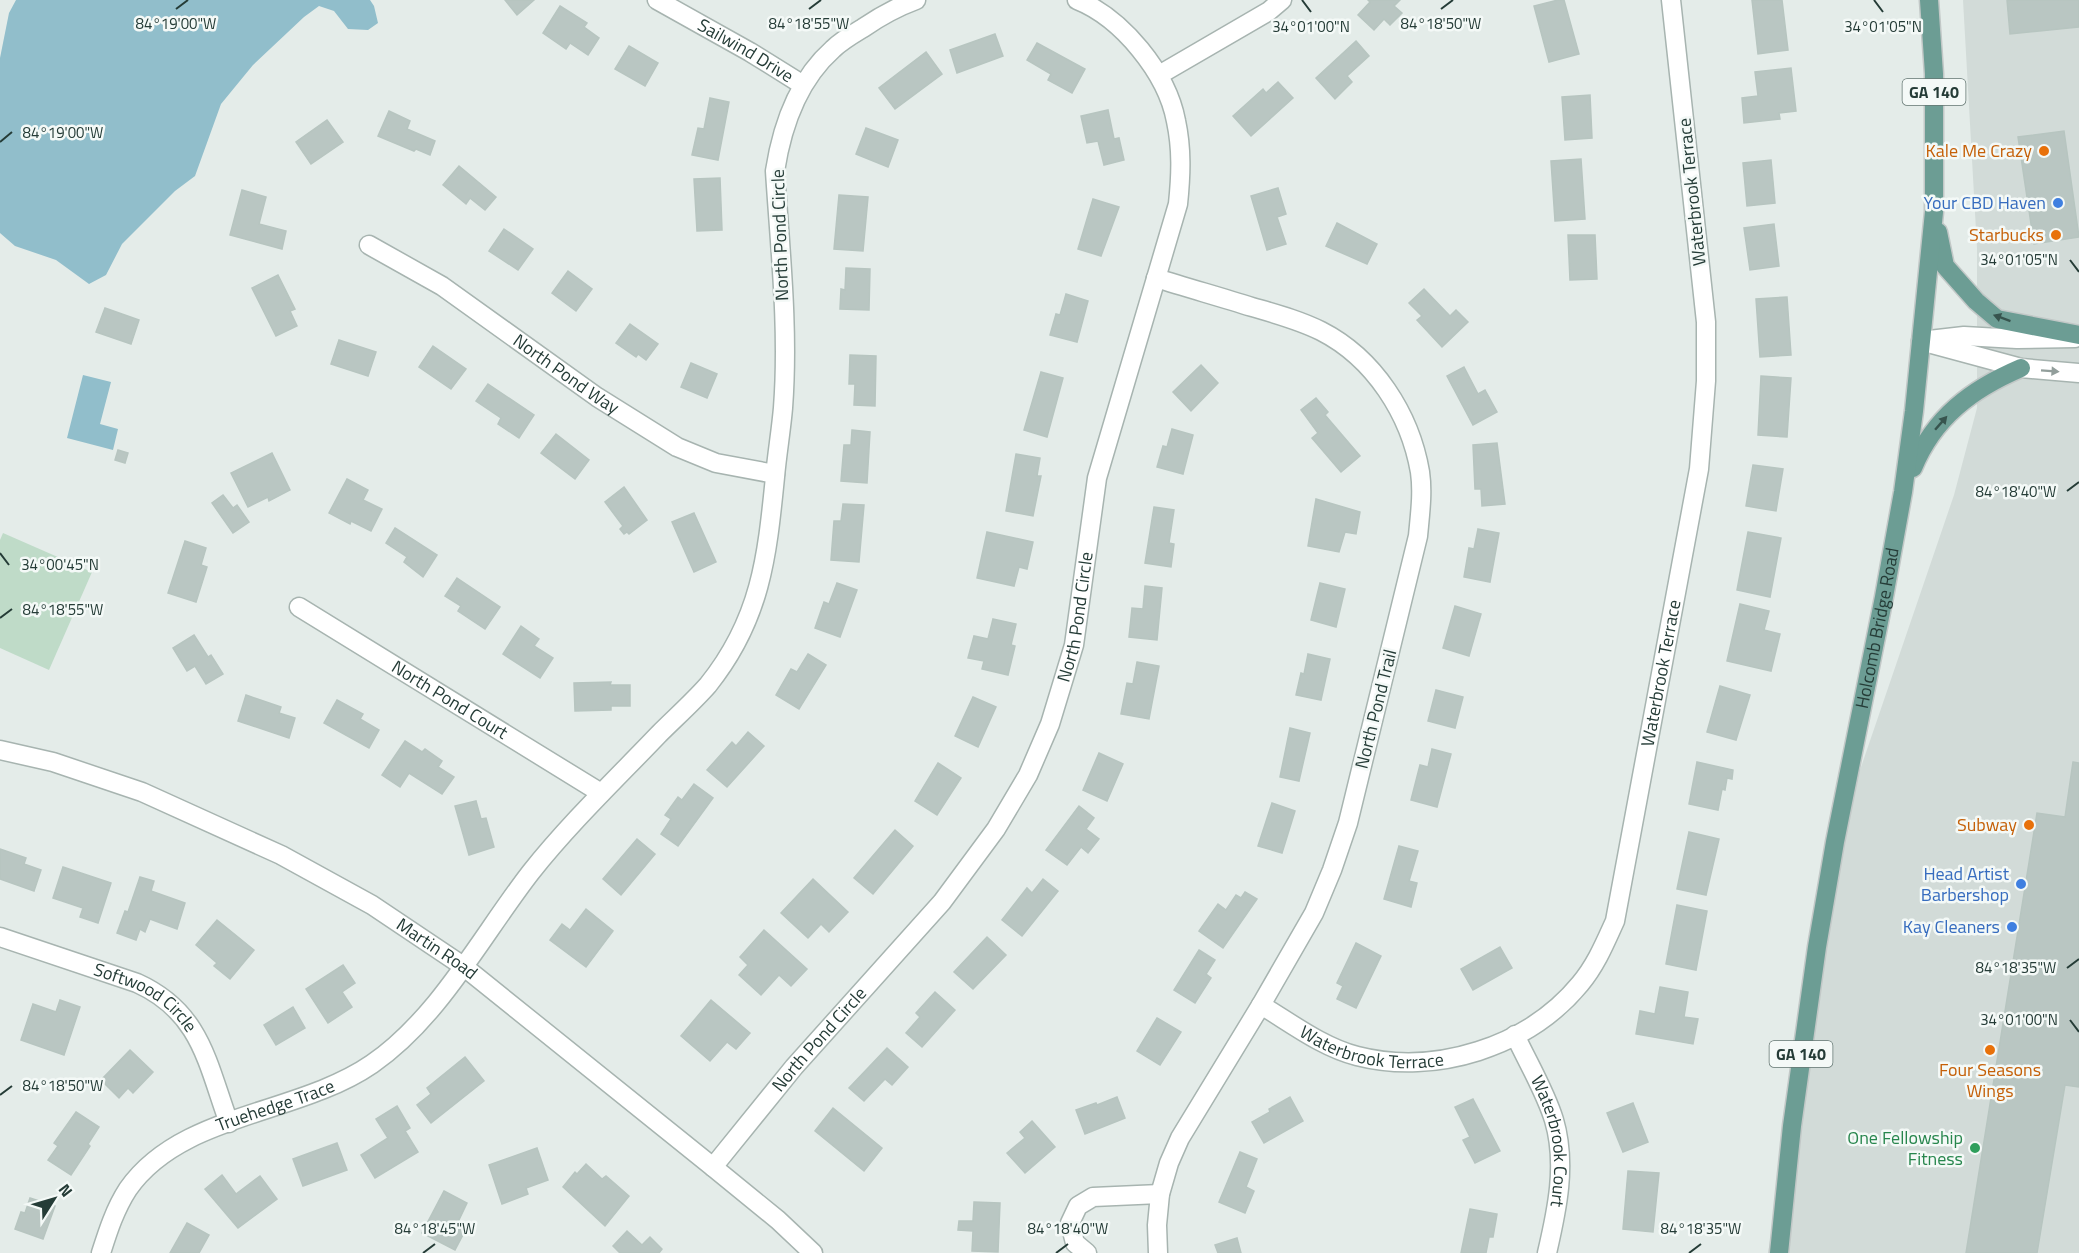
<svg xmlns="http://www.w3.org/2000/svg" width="2079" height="1253" font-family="'Titillium Web',sans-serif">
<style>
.built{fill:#d2dbd8}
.green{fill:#bfdbc8}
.water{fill:#91becb}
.building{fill:#b9c6c2;stroke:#b7c5c0;stroke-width:1.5}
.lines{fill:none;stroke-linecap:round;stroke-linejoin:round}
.minor-casing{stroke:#a7b4b0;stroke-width:21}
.major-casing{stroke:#c2c8c7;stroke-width:21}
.minor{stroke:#fff;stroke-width:18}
.major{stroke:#6c9d94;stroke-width:18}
.oneway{fill:#37544e}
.oneway2{fill:#929e9b}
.ticks{fill:none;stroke:#253c37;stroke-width:2}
.food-dot{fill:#e8710a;stroke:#f4f9f7;stroke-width:2}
.shop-dot{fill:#3f7fe0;stroke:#f4f9f7;stroke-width:2}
.leisure-dot{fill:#2e9e5b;stroke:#f4f9f7;stroke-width:2}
.labels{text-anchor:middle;stroke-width:5;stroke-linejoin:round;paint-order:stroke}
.shield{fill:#f4f9f7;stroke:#637571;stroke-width:1.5}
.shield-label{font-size:16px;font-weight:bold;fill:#253c37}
.street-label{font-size:18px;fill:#253c37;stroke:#f4f9f7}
.food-label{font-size:18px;fill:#c56008;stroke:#f4f9f7;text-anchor:end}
.shop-label{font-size:18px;fill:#366cbe;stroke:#f4f9f7;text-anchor:end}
.leisure-label{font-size:18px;fill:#27864d;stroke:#f4f9f7;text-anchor:end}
.ticks-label{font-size:15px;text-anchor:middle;fill:#253c37;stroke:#f4f9f7;stroke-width:5;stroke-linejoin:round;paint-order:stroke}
</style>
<rect width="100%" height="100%" fill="#e4ece9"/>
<polygon class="built" points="1963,0 2079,0 2079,1253 1768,1253 1832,852 1954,495 1977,408 1977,248"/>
<polygon class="green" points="3,533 92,572 49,670 0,648 0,540"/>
<g class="water">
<polygon points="16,0 370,0 374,6 378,23 368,30 348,29 334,11 319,6 304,17 253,65 221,104 195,176 175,191 122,244 106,275 89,284 56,260 15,246 0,233 0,58 9,13"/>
<polygon points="83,375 111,382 100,424 118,429 113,450 67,438"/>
</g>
<g class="building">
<polygon points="505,0 534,0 517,15"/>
<polygon points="1368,0 1400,0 1394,6 1402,13 1390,25 1384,19 1374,30 1358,15 1370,2"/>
<polygon points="1558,0 1564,0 1579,54 1549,62 1534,6"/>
<polygon points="1752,0 1782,0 1788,50 1758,54"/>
<polygon points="2007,0 2079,0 2079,27 2010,34"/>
<polygon points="560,6 587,23 584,27 599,38 588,55 570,43 566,49 543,33"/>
<polygon points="995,34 1003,56 957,73 950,50"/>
<polygon points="1356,41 1369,56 1347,76 1352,82 1335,99 1316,78"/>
<polygon points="1037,43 1085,69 1072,93 1048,80 1051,74 1027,60"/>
<polygon points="629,46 658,63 645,86 615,69"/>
<polygon points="926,52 942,74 895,109 879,88"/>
<polygon points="1791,68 1796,111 1779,113 1780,119 1744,123 1742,98 1758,96 1755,72"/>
<polygon points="1278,82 1293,98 1251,136 1233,116 1263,89 1266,93"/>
<polygon points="1590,95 1592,138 1565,140 1562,97"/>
<polygon points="710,98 729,102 718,160 692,155 698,128 704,129"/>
<polygon points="1108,110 1114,139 1119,138 1124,160 1104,165 1098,141 1087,143 1081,116"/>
<polygon points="389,111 410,121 407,129 435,141 430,155 416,149 414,151 378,136"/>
<polygon points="327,120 343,142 311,164 296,142"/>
<polygon points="866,128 898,140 888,167 856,154"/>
<polygon points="2064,131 2079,237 2034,244 2018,137"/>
<polygon points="1581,159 1585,219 1555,221 1551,161"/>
<polygon points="1771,160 1775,203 1747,206 1743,163"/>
<polygon points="459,166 496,197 485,210 470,198 466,204 443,185"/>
<polygon points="720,178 722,230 697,231 694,179"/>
<polygon points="1278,188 1286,214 1277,217 1286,244 1267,250 1251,196"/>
<polygon points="242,190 266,197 259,224 286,231 282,249 230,235"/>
<polygon points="839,195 868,197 863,251 834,249"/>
<polygon points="1093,199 1119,207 1101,256 1078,249"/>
<polygon points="1337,223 1377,244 1367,264 1326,246"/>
<polygon points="1774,224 1779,266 1750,270 1744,228"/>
<polygon points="504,229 533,249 518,270 489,251"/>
<polygon points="1568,235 1595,235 1597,279 1570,280"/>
<polygon points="846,268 870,269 869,310 840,309 841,289 845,290"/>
<polygon points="568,271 592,289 576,311 552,293"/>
<polygon points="278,275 295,309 290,311 297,326 276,336 252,288"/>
<polygon points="1424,289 1450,316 1456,310 1468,322 1442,347 1417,320 1422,316 1409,303"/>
<polygon points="1066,294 1088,301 1077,342 1050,335 1056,314 1060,315"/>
<polygon points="1787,297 1791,355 1760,357 1756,299"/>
<polygon points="105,308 139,320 131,344 96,332"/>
<polygon points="630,324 658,344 646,360 638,354 636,357 616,343"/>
<polygon points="339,340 376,352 368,376 331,364"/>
<polygon points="433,346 466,369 451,389 419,367"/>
<polygon points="850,355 876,356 875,406 854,405 855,384 849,384"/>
<polygon points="691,363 717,374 707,398 681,387"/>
<polygon points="1201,365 1218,383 1191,411 1173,392"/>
<polygon points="1464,367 1478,394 1485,390 1497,412 1473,425 1447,376"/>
<polygon points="1041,372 1063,378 1047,437 1024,430"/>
<polygon points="1761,376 1791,378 1787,437 1758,435"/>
<polygon points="488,384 534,415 519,438 498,424 501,418 476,401"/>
<polygon points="1316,398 1328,412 1325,415 1360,456 1341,472 1312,438 1318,433 1301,410"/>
<polygon points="1172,429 1193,435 1183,474 1157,467 1163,446 1167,447"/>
<polygon points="852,430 870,432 867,483 841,481 844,445 851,445"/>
<polygon points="556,434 589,460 575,479 541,453"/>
<polygon points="1497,443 1505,504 1482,506 1481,489 1475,489 1473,445"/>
<polygon points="118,450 128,453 125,463 115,460"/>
<polygon points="272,453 290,490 269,501 268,497 248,507 231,473"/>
<polygon points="1016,454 1040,458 1037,476 1041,476 1033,516 1006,511"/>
<polygon points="1753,465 1783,469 1776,511 1746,506"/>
<polygon points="347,479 368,490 363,500 382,509 371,531 351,521 350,524 329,513"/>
<polygon points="624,487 647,520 629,534 627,532 624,534 620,529 623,526 605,502"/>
<polygon points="223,495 233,508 237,505 249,522 233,533 212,503"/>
<polygon points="1316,499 1360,512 1356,534 1345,532 1339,552 1308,546"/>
<polygon points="843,504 864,505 859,562 831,560 834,521 841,521"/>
<polygon points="1154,507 1174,510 1169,543 1174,544 1171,567 1145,563"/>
<polygon points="694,513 716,562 694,572 672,522"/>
<polygon points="395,528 437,555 423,577 404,562 407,557 386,543"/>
<polygon points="1478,529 1499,533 1490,582 1464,577 1469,548 1474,549"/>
<polygon points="987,532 1033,542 1027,569 1019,567 1014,586 977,578"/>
<polygon points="1748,532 1781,538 1770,597 1737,590"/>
<polygon points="185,541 206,548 201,565 207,567 196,602 168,593"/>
<polygon points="457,578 500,607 485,629 458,611 461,606 445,596"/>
<polygon points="837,583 857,590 840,637 815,628 824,602 829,604"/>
<polygon points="1320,583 1345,589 1336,627 1311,620"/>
<polygon points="1145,586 1162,588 1157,640 1129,637 1132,608 1143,609"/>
<polygon points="1740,604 1769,611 1764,630 1780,634 1771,671 1727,661"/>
<polygon points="1455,606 1481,614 1469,656 1443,648"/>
<polygon points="993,619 1016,624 1011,645 1015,646 1008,675 982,669 984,661 968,658 974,636 988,639"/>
<polygon points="521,626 539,639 534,646 553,658 540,678 503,654"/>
<polygon points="194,635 208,657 211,655 223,674 206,684 195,666 187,671 173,648"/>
<polygon points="808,654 826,665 799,709 776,695 791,669 797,672"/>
<polygon points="1308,654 1330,659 1321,700 1296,695 1301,673 1304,674"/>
<polygon points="1137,662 1159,666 1149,719 1121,714 1127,683 1133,684"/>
<polygon points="611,682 610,685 630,685 630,706 611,706 611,710 575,711 574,683"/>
<polygon points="1720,686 1750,695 1736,740 1707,732"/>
<polygon points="1436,690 1463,697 1455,728 1428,721"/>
<polygon points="246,695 281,707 279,713 295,718 289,738 238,721"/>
<polygon points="973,697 996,707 978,747 955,736"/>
<polygon points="337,700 363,714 360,719 379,730 369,748 324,723"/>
<polygon points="1290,728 1310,733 1299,781 1280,777"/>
<polygon points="748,732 764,746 727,787 707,770 732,742 736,746"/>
<polygon points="405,741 422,752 425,749 442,761 438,767 454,777 442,794 409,773 400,787 382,775"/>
<polygon points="1432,749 1451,754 1437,807 1411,800 1420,765 1428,767"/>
<polygon points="1099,753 1123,764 1107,801 1083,790"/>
<polygon points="1697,762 1733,770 1732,779 1727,778 1725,790 1722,789 1718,810 1689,804"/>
<polygon points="2073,762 2079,763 2079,1087 2065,1085 2037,1253 1966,1253 2037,813 2065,817"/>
<polygon points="938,763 961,778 937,815 915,801"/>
<polygon points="694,784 713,798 678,846 661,834 671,819 665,815 678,797 682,800"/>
<polygon points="476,801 481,819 486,818 494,847 469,855 455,806"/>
<polygon points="1272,803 1295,811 1282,853 1258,846"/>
<polygon points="1079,806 1094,818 1086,829 1099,839 1088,853 1081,847 1067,865 1046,850"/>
<polygon points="895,830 913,846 873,894 854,878"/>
<polygon points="1689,832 1719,839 1706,895 1677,889"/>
<polygon points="637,839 655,854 621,895 603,879"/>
<polygon points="1399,846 1418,851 1409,881 1417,883 1411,907 1384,899"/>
<polygon points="0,849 26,858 24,864 41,870 34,891 0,879"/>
<polygon points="63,867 111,883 98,923 80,917 83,908 53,898"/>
<polygon points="140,877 154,881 151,891 185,903 177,929 150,919 145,932 140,929 136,940 117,933 125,911 128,912"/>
<polygon points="813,879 848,912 829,932 821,924 808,938 781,913"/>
<polygon points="1043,879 1058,891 1022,936 1002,920 1027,888 1032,893"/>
<polygon points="1245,892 1257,899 1223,948 1199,931 1218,904 1226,910 1236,895 1241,898"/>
<polygon points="1677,905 1707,911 1696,970 1666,964"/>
<polygon points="586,909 613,931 586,967 550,940 562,924 570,930"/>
<polygon points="217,920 254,950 230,979 214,966 217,963 196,945"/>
<polygon points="764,930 807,969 791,986 779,975 761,995 739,975 748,965 740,957"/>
<polygon points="987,937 1006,955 973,989 954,972"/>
<polygon points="1356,943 1381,956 1356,1008 1337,999 1343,986 1337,983"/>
<polygon points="1500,947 1512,968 1473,990 1461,969"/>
<polygon points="1199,950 1215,960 1206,974 1211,978 1195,1003 1174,990"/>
<polygon points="343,965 355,983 342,992 352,1007 328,1023 306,989"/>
<polygon points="1660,987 1688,992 1684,1017 1698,1019 1693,1044 1636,1034 1640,1011 1655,1014"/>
<polygon points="935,992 955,1010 922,1047 906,1033 920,1017 916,1013"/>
<polygon points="60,1000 80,1007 64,1055 21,1040 33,1004 56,1012"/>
<polygon points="711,1000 750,1033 736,1049 727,1042 710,1061 681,1036"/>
<polygon points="293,1007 305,1028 276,1045 264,1025"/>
<polygon points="1157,1018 1181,1032 1160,1065 1137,1051"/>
<polygon points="887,1048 908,1067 892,1085 885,1079 864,1101 849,1088"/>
<polygon points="130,1050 153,1072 133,1093 128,1088 119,1098 101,1080"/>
<polygon points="465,1057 484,1081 431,1123 417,1105 431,1094 427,1088"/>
<polygon points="1117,1097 1125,1118 1085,1134 1076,1110 1096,1103 1097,1105"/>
<polygon points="1290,1097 1303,1121 1264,1143 1252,1122 1270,1112 1269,1109"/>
<polygon points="1473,1099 1500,1151 1475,1163 1463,1140 1470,1137 1455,1107"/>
<polygon points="1633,1103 1648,1142 1623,1152 1607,1113"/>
<polygon points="397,1106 410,1128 405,1131 418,1152 375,1178 361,1155 388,1138 376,1119"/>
<polygon points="833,1108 882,1148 864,1171 815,1131"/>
<polygon points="76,1112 99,1127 88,1144 90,1146 71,1175 48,1160 58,1146 54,1143"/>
<polygon points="1032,1121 1055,1147 1025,1173 1007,1153 1025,1138 1020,1132"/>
<polygon points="337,1143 347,1170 303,1186 293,1159"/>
<polygon points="537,1148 548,1180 526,1188 528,1194 502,1204 489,1165"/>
<polygon points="1240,1152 1257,1159 1246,1187 1254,1191 1245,1213 1219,1202"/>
<polygon points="586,1164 602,1179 606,1176 629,1196 605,1226 563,1187 575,1172 577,1174"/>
<polygon points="1628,1171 1659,1173 1653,1232 1623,1229"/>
<polygon points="222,1175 236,1194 260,1176 277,1199 238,1228 205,1189"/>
<polygon points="444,1191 467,1203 458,1222 467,1227 455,1250 422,1233"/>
<polygon points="30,1198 55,1206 43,1239 15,1229 21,1212 25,1213"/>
<polygon points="974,1202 1000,1203 998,1252 972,1251 973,1231 958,1230 959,1221 973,1221"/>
<polygon points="1470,1209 1497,1214 1493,1237 1489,1237 1486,1253 1461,1253"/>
<polygon points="187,1223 209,1235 199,1253 170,1253"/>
<polygon points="627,1231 642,1245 650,1237 662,1249 659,1253 620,1253 613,1246"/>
<polygon points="1237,1238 1241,1253 1218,1253 1215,1245"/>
</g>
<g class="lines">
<defs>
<g id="minor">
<path id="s1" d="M657 0 750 52 803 85"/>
<polyline points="1159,75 1269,11 1282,0"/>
<path id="s2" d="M369 245 442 286 597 397 677 447 716 463 775 474"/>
<path d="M1156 278C1188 288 1220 297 1252 307 1276 314 1299 320 1321 331 1374 358 1410 414 1420 472 1423 493 1420 514 1418 536L1348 823 1332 870 1314 913 1261 1005 1180 1138 1169 1163 1160 1194 1157 1225 1158 1253"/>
<polyline points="1929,340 1964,336 2017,339 2075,338"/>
<polyline points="1921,341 2021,368 2079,373"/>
<path id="s3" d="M299 607 601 793"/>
<path id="s4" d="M0 750 53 762 142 792 281 855 372 905 463 966 713 1167 778 1220 813 1253"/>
<path id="s5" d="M0 937 137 983C201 1012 207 1063 229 1123"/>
<path id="s6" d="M1261 1005C1291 1023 1322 1047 1357 1056 1435 1076 1528 1047 1580 984 1596 965 1605 943 1615 921L1699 469 1706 381V322L1671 0"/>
<path id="s7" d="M1515 1035C1528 1063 1545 1091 1554 1120 1567 1164 1557 1210 1547 1253"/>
<path id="s8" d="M713 1167 794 1067 942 902 996 829 1028 775 1050 724 1074 645 1097 478 1178 204C1181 175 1182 149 1176 121 1167 73 1122 18 1077 0"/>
<path id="s9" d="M101 1253C108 1231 115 1209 128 1189 181 1113 298 1115 372 1064 439 1018 482 935 531 872 570 823 616 779 659 734 675 718 693 702 708 685 761 619 767 557 775 477 777 454 781 431 783 408 789 329 780 249 775 171 782 126 798 80 833 49 841 41 853 34 863 28 879 17 897 7 916 0"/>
<polyline points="1087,1253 1075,1243 1070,1223 1078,1206 1093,1197 1160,1194"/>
</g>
<g id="major">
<polyline points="1938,232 1945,266 1976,301 1997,319 2079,335"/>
<path d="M1913 468C1934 417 1972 389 2021 368"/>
<path id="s10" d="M1779 1253 1792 1126 1817 947 1835 842 1884 597 1903 492 1914 411 1934 212V74L1929 0"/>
</g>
</defs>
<use href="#minor" class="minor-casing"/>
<use href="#major" class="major-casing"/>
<use href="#minor" class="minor"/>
<use href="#major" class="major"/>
</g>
<defs><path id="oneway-solid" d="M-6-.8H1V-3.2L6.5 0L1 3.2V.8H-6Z" transform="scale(1.5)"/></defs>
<g class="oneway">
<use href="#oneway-solid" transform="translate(2002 318) rotate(-160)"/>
<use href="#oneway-solid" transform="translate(1941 423) rotate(-49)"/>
</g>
<use class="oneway2" href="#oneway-solid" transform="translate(2050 371) rotate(4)"/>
<path class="ticks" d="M1302 0 1311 12M1874 0 1883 12M176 9 188 0M809 9 821 0M1441 9 1453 0M0 142 12 132M2070 260 2079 272M2067 491 2079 482M0 553 9 565M0 618 12 609M2067 968 2079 959M2070 1020 2079 1032M0 1095 12 1086M423 1253 435 1244M1056 1253 1068 1244M1689 1253 1701 1244"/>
<g class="food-dot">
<circle cx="2044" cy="151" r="6"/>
<circle cx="2056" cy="235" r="6"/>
<circle cx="2029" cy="825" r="6"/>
<circle cx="1990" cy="1050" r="6"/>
</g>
<g class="shop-dot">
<circle cx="2058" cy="203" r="6"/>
<circle cx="2021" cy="884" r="6"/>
<circle cx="2012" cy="927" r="6"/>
</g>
<circle class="leisure-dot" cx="1975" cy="1148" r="6"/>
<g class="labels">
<g class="shield">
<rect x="1902.5" y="79" width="63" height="26" rx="4.5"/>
<rect x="1769.5" y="1041" width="63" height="26" rx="4.5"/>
</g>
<g class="shield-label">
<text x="1934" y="98">GA 140</text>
<text x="1801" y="1060">GA 140</text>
</g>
<g class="street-label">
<text dy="6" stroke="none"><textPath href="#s1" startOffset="102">Sailwind Drive</textPath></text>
<text transform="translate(1692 192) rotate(-96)" y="6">Waterbrook Terrace</text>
<text transform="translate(780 235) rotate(-92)" y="6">North Pond Circle</text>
<text dy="6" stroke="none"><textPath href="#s2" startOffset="236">North Pond Way</textPath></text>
<text dy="6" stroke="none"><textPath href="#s8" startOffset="670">North Pond Circle</textPath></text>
<text dy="6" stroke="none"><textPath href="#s10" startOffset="633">Holcomb Bridge Road</textPath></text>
<text dy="6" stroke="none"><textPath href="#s6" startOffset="680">Waterbrook Terrace</textPath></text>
<text dy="6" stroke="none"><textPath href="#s3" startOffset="177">North Pond Court</textPath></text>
<text transform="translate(1376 709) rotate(-76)" y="6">North Pond Trail</text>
<text dy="6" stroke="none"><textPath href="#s4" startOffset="483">Martin Road</textPath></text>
<text dy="6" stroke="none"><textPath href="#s5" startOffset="159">Softwood Circle</textPath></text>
<text dy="6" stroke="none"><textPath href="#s8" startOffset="166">North Pond Circle</textPath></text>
<text dy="6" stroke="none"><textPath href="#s6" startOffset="122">Waterbrook Terrace</textPath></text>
<text dy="6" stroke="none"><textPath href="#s9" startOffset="242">Truehedge Trace</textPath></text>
<text dy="6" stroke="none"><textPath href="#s7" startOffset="114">Waterbrook Court</textPath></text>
</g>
<g class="food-label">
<text x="2032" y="157">Kale Me Crazy</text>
<text x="2044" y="241">Starbucks</text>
<text x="2017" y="831">Subway</text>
<text x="1990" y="1076" text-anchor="middle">Four Seasons<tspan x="1990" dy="21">Wings</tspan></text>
</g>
<g class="shop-label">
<text x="2046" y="209">Your CBD Haven</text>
<text x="2009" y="880">Head Artist<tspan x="2009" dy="21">Barbershop</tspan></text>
<text x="2000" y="933">Kay Cleaners</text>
</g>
<g class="leisure-label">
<text x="1963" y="1144">One Fellowship<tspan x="1963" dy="21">Fitness</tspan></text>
</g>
</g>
<g class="ticks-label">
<text x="176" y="29">84°19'00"W</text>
<text x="809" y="29">84°18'55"W</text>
<text x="1441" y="29">84°18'50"W</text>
<text x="1311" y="32">34°01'00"N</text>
<text x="1883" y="32">34°01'05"N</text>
<text x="63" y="138">84°19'00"W</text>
<text x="2019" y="265">34°01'05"N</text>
<text x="2016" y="497">84°18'40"W</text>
<text x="60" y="570">34°00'45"N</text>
<text x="63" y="615">84°18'55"W</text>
<text x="2016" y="973">84°18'35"W</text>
<text x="2019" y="1025">34°01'00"N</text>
<text x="63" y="1091">84°18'50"W</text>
<text x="435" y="1234">84°18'45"W</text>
<text x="1068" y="1234">84°18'40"W</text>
<text x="1701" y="1234">84°18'35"W</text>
</g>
<g transform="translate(54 1199) rotate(53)" stroke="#f4f9f7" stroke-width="4.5" paint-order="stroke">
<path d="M0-4.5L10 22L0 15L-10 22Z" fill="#253c37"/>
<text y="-9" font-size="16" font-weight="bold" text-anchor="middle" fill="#253c37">N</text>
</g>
</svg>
